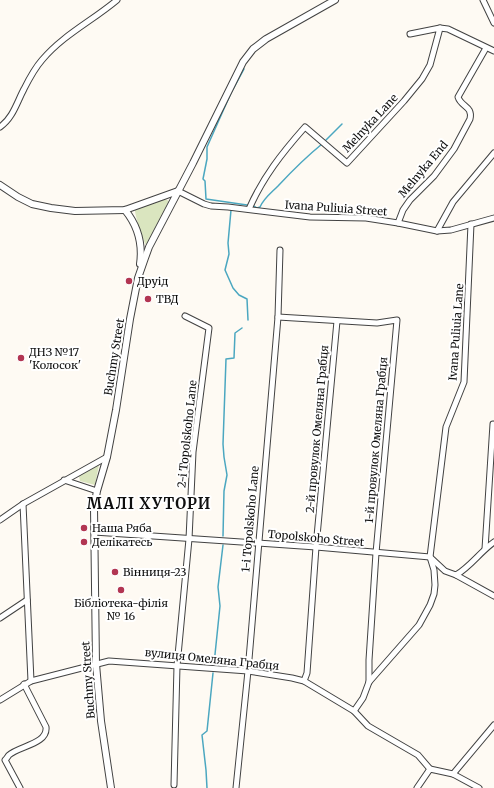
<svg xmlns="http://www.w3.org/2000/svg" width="494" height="788" font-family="Merriweather,serif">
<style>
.grass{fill:#dae5bf}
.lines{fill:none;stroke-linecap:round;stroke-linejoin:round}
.stream{stroke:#4ba7c0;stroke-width:1.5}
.minor-casing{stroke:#424242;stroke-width:7}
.tertiary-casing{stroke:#424242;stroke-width:8}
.minor{stroke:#fff;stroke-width:5}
.tertiary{stroke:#fff;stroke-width:6}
.poi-dot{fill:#b23552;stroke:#fff;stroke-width:1.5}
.labels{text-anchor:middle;stroke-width:4;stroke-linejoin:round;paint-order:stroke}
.street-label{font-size:11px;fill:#0f0f0f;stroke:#fff}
.poi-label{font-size:11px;fill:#0f0f0f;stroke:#fff;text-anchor:start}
.district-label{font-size:15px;font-weight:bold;letter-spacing:1px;fill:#0f0f0f;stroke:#fff}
</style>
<rect width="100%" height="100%" fill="#fefaf3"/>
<g class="grass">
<path d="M163 198 169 201 146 245C143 241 134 213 135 209Z"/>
<polygon points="99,465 95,485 80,481 79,476"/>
</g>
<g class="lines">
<g class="stream">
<polyline points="244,69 231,93 207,147 207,159 203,179 205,181 206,199 247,205"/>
<polyline points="326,140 342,124"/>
<path d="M254 206 257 208 260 207C264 198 271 193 278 186 292 171 306 157 322 144"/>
<polyline points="231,210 228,243 229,254 225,270 233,288 239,295 247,299 248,320"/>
<polyline points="223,536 224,491 227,475 224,457 223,444 226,359 234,358 235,333 242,328"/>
<polyline points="214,664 220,606 218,587 223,545"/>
<polyline points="207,788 206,770 202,735 207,731 213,673"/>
</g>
<defs>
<g id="minor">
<polyline points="483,0 494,23"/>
<polyline points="440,28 448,29 494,51"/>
<path d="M0 127C13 118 17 102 24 89 29 79 35 68 42 60 63 35 92 21 117 0"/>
<polyline points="178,191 204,204 211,206 228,207 310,217 366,218 398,223 437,231 451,230 494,218"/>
<path d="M249 209C263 177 282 153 305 127L347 163 404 101 422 79 430 65 440 28 410 34"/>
<path d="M398 223 403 210 410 200 434 176 454 149 470 119C473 106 461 107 458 97L486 48"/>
<polyline points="437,231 453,202 494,153"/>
<polyline points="278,317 377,323 397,320 376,553 369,660 369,682"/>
<polyline points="64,480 97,491"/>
<polyline points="23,504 31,681"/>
<polyline points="0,520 23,504 107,457"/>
<path d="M94 532 316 547 430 557 445 571 456 575C470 567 480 552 494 542"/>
<polyline points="485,549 493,424"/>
<polyline points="456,575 494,596"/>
<polyline points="0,618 27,600"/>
<polyline points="304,681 307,673 316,547 337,321"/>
<polyline points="0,700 31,681 109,661 248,671 292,678 304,681 354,711 363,698 369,682 419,625 430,605 434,594 435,585 434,570 430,557 446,427 464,382 471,224"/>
<polyline points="354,711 368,726 418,755 430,769"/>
<polyline points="453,774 479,788"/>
<polyline points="174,785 177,666 189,539 193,452 209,328 185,316"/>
<path d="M20 788 5 760C7 758 8 756 9 755 19 746 48 744 46 727L24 684"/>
<polyline points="236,788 248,671 278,317 280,250"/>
<polyline points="417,788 430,769 453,774 494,725"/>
</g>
<g id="tertiary">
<polyline points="0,185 18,197 32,204 51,208 75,211 125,210 178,191"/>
<path d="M125 210C138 226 143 243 140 264"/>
<polyline points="111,788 101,721 96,664 94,508 97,491 107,457 116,410 130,319 138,278 145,258 149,247 193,163 243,62 253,49 266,39 335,0"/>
</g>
</defs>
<use href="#minor" class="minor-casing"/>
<use href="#tertiary" class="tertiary-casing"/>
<use href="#minor" class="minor"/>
<use href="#tertiary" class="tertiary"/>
</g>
<g class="poi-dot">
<circle cx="129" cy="281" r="4"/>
<circle cx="148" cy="299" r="4"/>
<circle cx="21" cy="358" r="4"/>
<circle cx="84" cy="528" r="4"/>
<circle cx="84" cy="542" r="4"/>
<circle cx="115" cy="572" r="4"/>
<circle cx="121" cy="590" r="4"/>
</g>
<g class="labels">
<g class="street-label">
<text transform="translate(370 123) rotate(-47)" y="4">Melnyka Lane</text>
<text transform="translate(423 169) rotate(-50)" y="4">Melnyka End</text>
<text transform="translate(336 208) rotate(4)" y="4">Ivana Puliuia Street</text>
<text transform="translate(456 332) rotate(-86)" y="4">Ivana Puliuia Lane</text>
<text transform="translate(114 357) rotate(-81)" y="4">Buchmy Street</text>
<text transform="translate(317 429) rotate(-85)" y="4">2-й провулок Омеляна Грабця</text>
<text transform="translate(187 434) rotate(-84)" y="4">2-i Topolskoho Lane</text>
<text transform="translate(376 440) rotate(-85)" y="4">1-й провулок Омеляна Грабця</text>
<text transform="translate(250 519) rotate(-85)" y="4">1-i Topolskoho Lane</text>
<text transform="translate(316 538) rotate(5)" y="4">Topolskoho Street</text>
<text transform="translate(212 659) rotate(6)" y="4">вулиця Омеляна Грабця</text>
<text transform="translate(88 680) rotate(-94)" y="4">Buchmy Street</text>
</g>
<g class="poi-label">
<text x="137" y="285">Друід</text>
<text x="156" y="303">ТВД</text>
<text x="29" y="356">ДНЗ №17<tspan x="29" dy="13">'Колосок'</tspan></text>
<text x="92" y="532">Наша Ряба</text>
<text x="92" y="546">Делікатесь</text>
<text x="123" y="576">Вінниця-23</text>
<text x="121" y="607" text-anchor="middle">Бібліотека-філія<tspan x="121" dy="13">№ 16</tspan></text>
</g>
<g class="district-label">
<text x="149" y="509">МАЛІ ХУТОРИ</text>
</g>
</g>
</svg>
